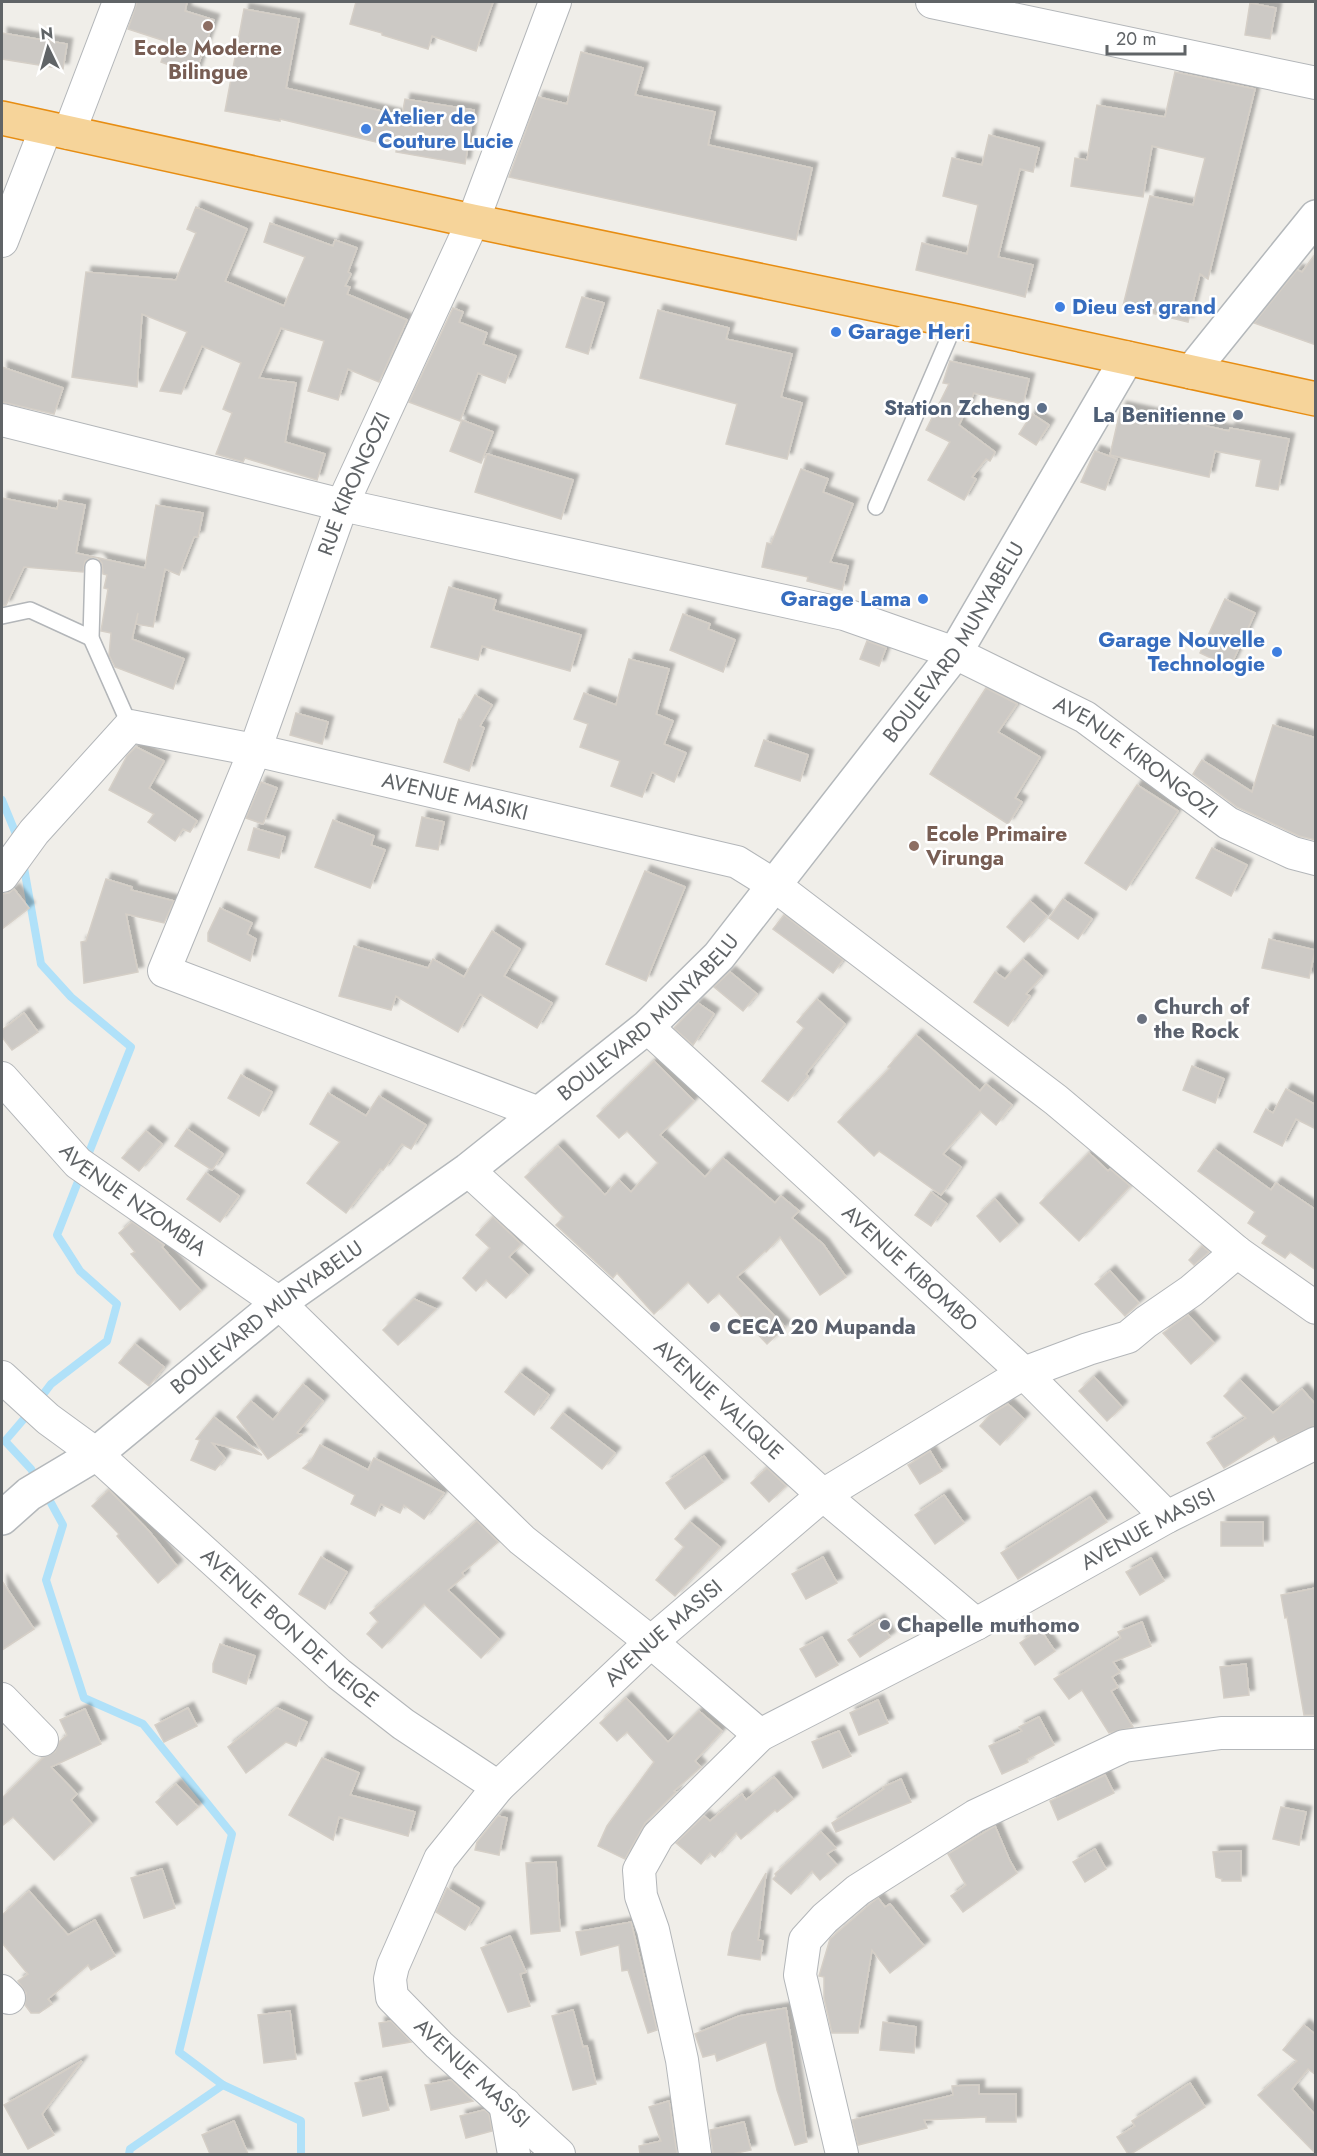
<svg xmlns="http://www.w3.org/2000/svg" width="1317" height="2156" font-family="Jost,sans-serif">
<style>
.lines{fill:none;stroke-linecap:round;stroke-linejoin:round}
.stream{stroke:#b0e1f9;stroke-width:8}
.building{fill:#ccc9c5;stroke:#d5cfc7;stroke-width:1.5;filter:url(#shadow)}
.lane-casing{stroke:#b3b6b9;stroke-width:18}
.street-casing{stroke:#b3b6b9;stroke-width:34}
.secondary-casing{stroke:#b4b8bb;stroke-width:36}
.highway-casing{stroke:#e78d12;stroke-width:36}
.lane{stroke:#fff;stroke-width:15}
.street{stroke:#fff;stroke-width:32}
.secondary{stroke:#fff;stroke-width:33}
.highway{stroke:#f6d49a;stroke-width:33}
.education-dot{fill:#8d6e63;stroke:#fff;stroke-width:2}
.shop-dot{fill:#3f7fe0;stroke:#fff;stroke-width:2}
.service-dot{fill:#5c6f8a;stroke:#fff;stroke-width:2}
.worship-dot{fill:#6b7280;stroke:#fff;stroke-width:2}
.labels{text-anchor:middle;stroke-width:5;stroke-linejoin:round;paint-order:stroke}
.education-label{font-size:21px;font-weight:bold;fill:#785e54;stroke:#fff}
.shop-label{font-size:21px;font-weight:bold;fill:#366cbe;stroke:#fff;text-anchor:start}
.service-label{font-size:21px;font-weight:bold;fill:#4e5e75;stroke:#fff;text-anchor:end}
.street-label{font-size:21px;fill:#606467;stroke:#fff}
.worship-label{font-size:21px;font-weight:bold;fill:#5b616d;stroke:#fff;text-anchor:start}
</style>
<defs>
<filter id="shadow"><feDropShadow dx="5.5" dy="-5.5" stdDeviation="1.5" flood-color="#0004"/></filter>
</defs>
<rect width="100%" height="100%" fill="#f0eee9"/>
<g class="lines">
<g class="stream">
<polyline points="2,800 18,839"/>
<polyline points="23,862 41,964 71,997 131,1047 86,1160"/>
<polyline points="38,1401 51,1384 107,1341 117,1304 80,1271 57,1235 81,1174"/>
<polyline points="29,1413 5,1441 31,1469 37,1479"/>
<polyline points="45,1492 63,1525 46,1580 84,1698 143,1724 232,1834 179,2052 223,2085 301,2121 301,2154"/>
<polyline points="129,2154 130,2149 223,2085"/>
</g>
</g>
<g class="building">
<polygon points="137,2 187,2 185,11 214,20 195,74 161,62 168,42 128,29"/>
<polygon points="356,2 493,2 476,51 432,36 428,49 382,35 382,33 350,24"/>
<polygon points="1250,3 1276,8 1270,39 1245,35"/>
<polygon points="244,9 299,19 286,88 402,116 405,99 474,110 465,164 396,152 397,147 280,119 280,121 225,111"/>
<polygon points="2,33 67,44 63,69 2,59"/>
<polygon points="581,52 643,68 635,95 715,112 708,145 812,168 796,240 509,177 538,97 567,104"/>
<polygon points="1175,72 1255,89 1208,279 1200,274 1188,322 1123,306 1150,196 1193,205 1205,158 1152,146 1143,197 1071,186 1075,158 1087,160 1097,105 1165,117"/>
<polygon points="989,135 1039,148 1033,172 1020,169 998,257 1033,265 1025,297 916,270 922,243 967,254 978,205 943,196 952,158 982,165"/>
<polygon points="196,207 247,229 225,281 284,306 305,257 264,242 270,223 333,246 335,240 357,248 348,272 351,274 345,286 350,287 347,294 407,320 379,382 348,369 338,400 308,391 324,341 281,328 259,378 296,383 285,442 325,454 317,480 245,458 243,462 216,454 232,413 223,409 241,363 202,346 181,394 160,391 187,332 142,314 137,387 72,377 86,272 176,280 196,233 187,229"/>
<polygon points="1316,253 1316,345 1254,323 1297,270 1302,272"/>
<polygon points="582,297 604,303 588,354 566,347"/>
<polygon points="453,308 463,312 459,322 487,333 483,344 516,356 505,383 478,373 460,421 409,402"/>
<polygon points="658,310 729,328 726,339 792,354 781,397 802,403 787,459 726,444 737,404 640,378"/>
<polygon points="950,361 1029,379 1023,404 974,393 959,425 995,452 990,461 986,459 972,477 976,479 964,500 928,480 950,442 926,430 949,384 943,383"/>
<polygon points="2,367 63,388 54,414 2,402"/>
<polygon points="1121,407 1229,431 1230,428 1289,439 1278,490 1256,486 1261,460 1215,451 1209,477 1110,455"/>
<polygon points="1032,414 1049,425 1036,445 1019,434"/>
<polygon points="462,420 493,432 481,463 450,451"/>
<polygon points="1095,451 1117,459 1105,490 1081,482"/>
<polygon points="487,454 573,480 561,519 475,492"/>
<polygon points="801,469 828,479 823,492 853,504 830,562 848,566 842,590 807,581 808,577 762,567 767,543 771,544"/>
<polygon points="2,498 57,509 59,500 85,505 76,553 145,568 156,505 203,513 198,537 194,537 179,575 165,569 153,627 136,624 138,613 132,639 184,659 173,689 115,667 109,655 111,633 101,631 108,589 104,588 107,575 103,574 102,563 98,558 93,557 85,561 83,572 24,567 6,605 2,606"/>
<polygon points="449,587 496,600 493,610 581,635 570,671 482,646 478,660 431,647"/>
<polygon points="1225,599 1255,613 1230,667 1200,653"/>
<polygon points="683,614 710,624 708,629 735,640 723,672 670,650"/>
<polygon points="867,641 886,648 879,666 860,659"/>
<polygon points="629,659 669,669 656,714 673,721 664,744 686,753 674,782 652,772 642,797 611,786 620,761 580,747 588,724 574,719 584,693 616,705"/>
<polygon points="986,688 1017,704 998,732 1040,757 1015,798 1022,802 1008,824 930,774"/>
<polygon points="475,695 492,705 480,726 484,728 469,771 444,762 459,719 461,720"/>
<polygon points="296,713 328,722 322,744 290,735"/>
<polygon points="1273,725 1316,738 1316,840 1299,836 1237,807 1193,774 1202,760 1252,792"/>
<polygon points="764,740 808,755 800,781 755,766"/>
<polygon points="136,747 164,761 149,788 197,821 190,832 183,829 175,841 148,822 154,814 109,790 127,756"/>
<polygon points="261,782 277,788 263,824 246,818"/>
<polygon points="1137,785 1178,811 1126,890 1085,863"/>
<polygon points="422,817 444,822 438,850 416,846"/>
<polygon points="333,820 374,836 371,845 385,850 370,888 315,867"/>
<polygon points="254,828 285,837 279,858 248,850"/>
<polygon points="1212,848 1247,865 1231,896 1196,878"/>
<polygon points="645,871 685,887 646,981 606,964"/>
<polygon points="106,879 132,887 131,890 174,901 164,923 126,914 138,972 84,983 81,942 86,941"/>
<polygon points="14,889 29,908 2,929 2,894 9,893"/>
<polygon points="1063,899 1092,919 1078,939 1049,918"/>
<polygon points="1030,901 1047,916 1024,942 1007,927"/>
<polygon points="220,908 252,923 247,934 256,939 250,961 208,941 208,933"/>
<polygon points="784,915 843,960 833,973 773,929"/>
<polygon points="492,931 520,949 504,976 552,1003 537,1028 480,994 458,1032 396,996 391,1010 339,996 354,946 428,968 433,959 464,977"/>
<polygon points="1269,939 1315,950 1309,978 1262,968"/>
<polygon points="1023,959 1042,976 1026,994 1030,996 1008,1026 974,1002 995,972 1005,979"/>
<polygon points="730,972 757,994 743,1011 714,987"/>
<polygon points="817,999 845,1024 806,1074 808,1076 788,1101 762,1081 804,1028 797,1022"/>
<polygon points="698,1003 714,1014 693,1045 674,1028"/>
<polygon points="24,1013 38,1032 12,1050 2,1037 2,1030"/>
<polygon points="916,1035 980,1091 986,1084 1012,1105 996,1125 980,1111 943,1154 961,1167 941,1195 879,1151 874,1156 838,1122 890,1068 888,1067"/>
<polygon points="654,1061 694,1101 660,1135 705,1177 723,1158 775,1203 781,1196 799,1211 792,1218 823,1244 846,1277 820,1295 780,1237 766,1252 765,1251 737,1277 785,1327 767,1344 719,1293 708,1303 688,1282 654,1314 617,1273 613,1278 556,1225 564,1217 525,1177 558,1146 605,1195 619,1180 631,1192 658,1163 627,1131 619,1138 597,1116"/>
<polygon points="1192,1066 1224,1079 1215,1103 1183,1090"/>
<polygon points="241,1075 272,1092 259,1116 228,1098"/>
<polygon points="1286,1089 1316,1105 1316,1129 1296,1119 1282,1146 1254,1132 1266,1109 1273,1113"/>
<polygon points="328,1093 366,1116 379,1096 426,1125 411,1149 402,1144 383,1170 380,1169 346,1213 307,1183 340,1142 310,1124"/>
<polygon points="187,1129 223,1154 212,1170 175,1146"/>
<polygon points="146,1131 162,1144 139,1171 122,1158"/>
<polygon points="1214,1149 1271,1190 1276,1183 1316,1210 1316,1270 1290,1252 1285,1258 1262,1243 1267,1236 1248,1223 1255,1212 1198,1171"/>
<polygon points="1089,1153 1108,1171 1110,1169 1130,1186 1079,1241 1040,1203"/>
<polygon points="206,1173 239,1196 220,1222 187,1199"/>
<polygon points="931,1192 947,1204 931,1226 915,1215"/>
<polygon points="995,1199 1018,1225 1000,1242 977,1216"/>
<polygon points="493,1217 521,1244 509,1257 528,1275 506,1298 486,1280 476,1291 463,1278 490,1248 476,1235"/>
<polygon points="132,1222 164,1245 162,1247 201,1291 180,1310 131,1254 135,1252 119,1233"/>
<polygon points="1202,1246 1209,1252 1194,1265 1189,1260"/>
<polygon points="1110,1271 1139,1303 1125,1316 1095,1284"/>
<polygon points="414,1299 436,1309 398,1345 383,1330"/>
<polygon points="1188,1315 1214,1343 1191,1364 1163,1333"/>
<polygon points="135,1344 164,1367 149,1386 119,1363"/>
<polygon points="520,1373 549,1395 534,1415 505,1392"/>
<polygon points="1094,1377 1122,1407 1107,1421 1079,1391"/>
<polygon points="1240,1380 1273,1413 1302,1389 1316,1405 1316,1425 1278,1442 1274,1436 1224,1468 1207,1443 1246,1418 1224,1396"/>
<polygon points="303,1384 323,1401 297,1433 302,1435 268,1459 237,1417 251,1401 273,1420"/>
<polygon points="1008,1404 1024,1419 1000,1445 980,1426 991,1414"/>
<polygon points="563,1413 615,1453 602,1469 551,1428"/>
<polygon points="214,1417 262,1455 212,1443 225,1458 215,1470 191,1460 200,1440 196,1439"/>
<polygon points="320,1445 368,1470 374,1458 444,1493 424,1519 404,1505 400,1513 381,1504 375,1516 351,1504 355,1495 303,1468 311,1461"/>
<polygon points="930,1451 942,1471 920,1484 908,1465"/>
<polygon points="704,1456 723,1482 685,1509 666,1483"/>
<polygon points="767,1468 786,1486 769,1502 751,1483"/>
<polygon points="109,1490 149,1531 177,1566 158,1583 117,1536 119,1534 92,1506"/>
<polygon points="944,1495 964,1523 935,1544 915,1515"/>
<polygon points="1090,1497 1107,1522 1018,1579 1001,1553"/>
<polygon points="477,1521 498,1542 462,1573 464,1576 448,1590 499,1639 481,1658 424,1604 382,1648 367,1634 378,1622 370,1613"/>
<polygon points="690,1522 720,1547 675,1596 656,1580 684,1547 675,1539"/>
<rect x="1221" y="1522" width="42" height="24"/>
<polygon points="321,1557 347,1572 325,1609 299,1594"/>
<polygon points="823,1557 837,1583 806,1599 792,1574"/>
<polygon points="1151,1558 1164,1581 1140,1595 1126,1572"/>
<polygon points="2,1581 34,1629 2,1650"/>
<polygon points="1316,1588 1316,1715 1304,1715 1287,1617 1285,1618 1281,1595"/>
<polygon points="879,1620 890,1637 860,1657 848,1640"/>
<polygon points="1142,1622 1151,1646 1113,1662 1120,1672 1112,1677 1118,1687 1111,1691 1133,1727 1109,1733 1082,1690 1069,1699 1054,1679 1121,1638 1118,1632"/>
<polygon points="1040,1629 1055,1651 1035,1665 1020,1643"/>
<polygon points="822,1637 838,1665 816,1677 800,1649"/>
<polygon points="220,1644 255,1656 246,1684 213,1672 213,1664"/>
<polygon points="1246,1664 1249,1695 1224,1698 1220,1667"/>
<polygon points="626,1698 668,1742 699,1711 722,1731 695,1761 701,1767 674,1791 676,1792 645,1823 625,1859 598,1846 607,1826 654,1762 627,1732 617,1741 600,1723"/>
<polygon points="878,1700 888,1723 859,1735 850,1713"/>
<polygon points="188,1708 197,1726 164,1742 155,1725"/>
<polygon points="277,1708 307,1722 296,1746 286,1742 246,1773 228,1747"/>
<polygon points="85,1709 101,1744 51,1767 77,1794 71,1800 92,1824 54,1860 13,1817 2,1826 2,1798 44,1757 55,1752 59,1742 67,1735 60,1720"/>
<polygon points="1039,1717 1054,1745 1027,1759 1028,1762 1002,1774 989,1746 1022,1731 1019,1727"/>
<polygon points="839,1731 851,1756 823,1768 812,1742"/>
<polygon points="322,1758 359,1773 350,1795 415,1812 408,1836 339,1817 333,1840 289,1815"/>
<polygon points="1105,1775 1114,1793 1058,1820 1050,1801"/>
<polygon points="774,1777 793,1799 777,1812 775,1810 741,1839 736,1833 715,1857 710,1853 701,1864 676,1843 704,1816 710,1821 742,1794 746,1800"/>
<polygon points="901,1779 911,1802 836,1832 832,1823 884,1789 883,1787"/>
<polygon points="176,1784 198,1807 177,1825 156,1802"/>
<polygon points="1281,1807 1306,1812 1299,1845 1273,1839"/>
<polygon points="498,1816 507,1818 499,1855 475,1850 477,1842"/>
<polygon points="995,1826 1010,1861 1017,1873 963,1912 951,1896 966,1885 948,1854"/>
<polygon points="821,1832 836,1848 827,1854 837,1865 820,1880 812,1871 791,1894 773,1879 776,1876 775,1874"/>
<polygon points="1095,1849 1106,1869 1085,1882 1073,1862"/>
<polygon points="1241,1851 1241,1881 1222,1881 1222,1879 1216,1877 1213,1852"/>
<polygon points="556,1862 560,1931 531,1934 526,1863"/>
<polygon points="162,1869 175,1908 144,1918 131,1878"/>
<polygon points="766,1873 758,1940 763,1941 760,1960 728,1955 732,1933"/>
<polygon points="447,1888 479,1908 465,1930 436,1912"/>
<polygon points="29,1891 68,1935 95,1920 115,1956 91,1970 88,1965 48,1999 52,2004 39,2013 31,2013 25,2005 26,1993 18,1981 28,1974 2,1943 2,1915"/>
<polygon points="878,1898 885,1907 890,1904 924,1946 890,1973 872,1950 858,2033 832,2033 824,1998 824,1977 819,1976 830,1939 869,1905"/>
<polygon points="631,1922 657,2030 648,2033 628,1970 622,1971 619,1945 581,1955 576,1932"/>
<polygon points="510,1936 526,1972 520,1974 530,2006 508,2012 481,1948"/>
<polygon points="786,2008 807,2142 795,2145 777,2090 766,2042 717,2061 715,2054 703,2057 695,2034 739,2016"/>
<polygon points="573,2010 583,2047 587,2046 596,2084 573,2090 552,2016"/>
<polygon points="290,2011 296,2059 264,2063 258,2015"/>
<polygon points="391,2021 411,2042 383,2047 379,2023"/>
<polygon points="883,2022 916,2027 914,2053 880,2050"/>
<polygon points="1304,2025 1316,2035 1316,2075 1308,2069 1292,2089 1316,2116 1316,2154 1258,2095 1297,2061 1283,2050"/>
<polygon points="82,2061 42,2114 54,2135 28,2149 4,2105"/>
<polygon points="381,2077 389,2110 363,2116 355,2083"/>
<polygon points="451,2080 473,2101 431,2110 425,2085"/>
<polygon points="1190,2083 1205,2107 1131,2154 1128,2154 1117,2137 1135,2126 1132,2121"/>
<polygon points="979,2085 979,2094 1016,2094 1016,2122 986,2122 986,2117 924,2120 927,2128 858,2145 852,2120 953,2095 952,2086"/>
<polygon points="669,2101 677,2154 640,2154 639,2146 661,2141 649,2107"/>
<polygon points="484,2110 489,2114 492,2131 466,2138 460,2116"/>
<polygon points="234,2121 248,2154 210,2154 202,2135"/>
<polygon points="744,2122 751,2150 732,2154 713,2154 710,2130"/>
</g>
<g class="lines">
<defs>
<g id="lane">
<polyline points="876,507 956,321"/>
<polyline points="93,567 91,638 130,726"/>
<polyline points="2,616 30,610 91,638"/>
</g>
<g id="street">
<polyline points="932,2 1316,83"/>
<polyline points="69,133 119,2"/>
<polyline points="2,241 46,128"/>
<path id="s1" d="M2 420 342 505 844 614 955 653 1085 717 1228 823 1293 853 1316 859"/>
<path id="s2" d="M2 876 34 832 130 726 255 750 737 862 774 885 1056 1100 1237 1252 1316 1308"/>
<path id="s3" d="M647 1027 1024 1373 1167 1517"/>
<path id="s4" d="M2 1078 78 1163 279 1303 522 1540 651 1642 760 1735"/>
<path id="s5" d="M539 1113 164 971 255 750 342 505 473 221 555 2"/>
<path id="s6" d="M468 1170 823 1495 976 1624"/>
<path id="s7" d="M2 1377 48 1419 96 1454 339 1674 403 1724 498 1787"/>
<polyline points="2,1699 42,1740"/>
<polyline points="2,1991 9,1998"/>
<polyline points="505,2104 514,2154"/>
<path id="s8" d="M559 2154 439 2045 392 1997 390 1979 393 1966 440 1859 498 1787 651 1642 823 1495 1024 1373 1088 1349 1128 1337 1146 1322 1191 1291 1237 1252"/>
<path id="s9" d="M695 2154 682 2060 653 1930 641 1896 639 1870 658 1836 760 1735 976 1624 1167 1517 1316 1443"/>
<polyline points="842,2154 800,1975 805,1940 825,1918 858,1890 975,1816 1124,1746 1221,1733 1316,1733"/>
</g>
<g id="secondary">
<polyline points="1191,372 1316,217"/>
<path id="s10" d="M2 1518 29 1494 96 1454 279 1303 468 1170 647 1027 719 956 955 653 1127 358"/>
</g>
<polyline id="highway" points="2,118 473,221 956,321 1316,399"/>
</defs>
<use href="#lane" class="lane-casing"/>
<use href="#street" class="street-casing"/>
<use href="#secondary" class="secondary-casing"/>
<use href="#highway" class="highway-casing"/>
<use href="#lane" class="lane"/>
<use href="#street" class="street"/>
<use href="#secondary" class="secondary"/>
<use href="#highway" class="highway"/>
</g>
<g class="education-dot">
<circle cx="208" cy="26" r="6"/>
<circle cx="914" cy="846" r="6"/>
</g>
<g class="shop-dot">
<circle cx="366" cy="129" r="6"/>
<circle cx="1060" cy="307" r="6"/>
<circle cx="836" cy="332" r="6"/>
<circle cx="923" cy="599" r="6"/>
<circle cx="1277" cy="652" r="6"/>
</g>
<g class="service-dot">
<circle cx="1042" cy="408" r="6"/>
<circle cx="1238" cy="415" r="6"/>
</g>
<g class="worship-dot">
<circle cx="1142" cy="1019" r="6"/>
<circle cx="715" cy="1327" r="6"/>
<circle cx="885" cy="1625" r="6"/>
</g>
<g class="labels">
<g class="education-label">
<text x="208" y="55">Ecole Moderne<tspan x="208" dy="24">Bilingue</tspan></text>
<text x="926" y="841" text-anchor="start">Ecole Primaire<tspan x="926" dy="24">Virunga</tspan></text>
</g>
<g class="shop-label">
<text x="378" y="124">Atelier de<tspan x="378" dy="24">Couture Lucie</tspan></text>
<text x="1072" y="314">Dieu est grand</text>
<text x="848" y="339">Garage Heri</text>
<text x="911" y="606" text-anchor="end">Garage Lama</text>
<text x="1265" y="647" text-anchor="end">Garage Nouvelle<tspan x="1265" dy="24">Technologie</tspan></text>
</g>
<g class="service-label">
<text x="1030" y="415">Station Zcheng</text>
<text x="1226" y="422">La Benitienne</text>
</g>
<g class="street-label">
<text dy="7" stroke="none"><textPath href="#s5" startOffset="924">RUE KIRONGOZI</textPath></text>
<text dy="7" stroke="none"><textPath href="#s10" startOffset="1305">BOULEVARD MUNYABELU</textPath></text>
<text dy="7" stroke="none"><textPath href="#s1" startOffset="1191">AVENUE KIRONGOZI</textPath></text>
<text dy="7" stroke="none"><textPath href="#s2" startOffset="530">AVENUE MASIKI</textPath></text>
<text dy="7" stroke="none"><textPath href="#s10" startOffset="819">BOULEVARD MUNYABELU</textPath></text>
<text dy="7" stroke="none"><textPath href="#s4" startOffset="180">AVENUE NZOMBIA</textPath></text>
<text dy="7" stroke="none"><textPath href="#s3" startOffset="357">AVENUE KIBOMBO</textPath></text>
<text dy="7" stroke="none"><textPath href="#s10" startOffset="333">BOULEVARD MUNYABELU</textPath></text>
<text dy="7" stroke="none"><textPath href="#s6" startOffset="340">AVENUE VALIQUE</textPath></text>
<text dy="7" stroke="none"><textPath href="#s9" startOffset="912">AVENUE MASISI</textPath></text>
<text dy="7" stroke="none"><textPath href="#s7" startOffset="382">AVENUE BON DE NEIGE</textPath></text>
<text dy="7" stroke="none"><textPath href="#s8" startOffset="696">AVENUE MASISI</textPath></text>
<text transform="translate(472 2073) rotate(43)" y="7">AVENUE MASISI</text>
</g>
<g class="worship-label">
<text x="1154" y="1014">Church of<tspan x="1154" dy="24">the Rock</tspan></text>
<text x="727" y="1334">CECA 20 Mupanda</text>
<text x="897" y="1632">Chapelle muthomo</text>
</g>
</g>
<rect width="1317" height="2156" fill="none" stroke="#606467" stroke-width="6"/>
<g transform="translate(48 48) rotate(355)" stroke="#ffffff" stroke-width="4.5" paint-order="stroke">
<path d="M0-4.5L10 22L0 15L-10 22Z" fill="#606467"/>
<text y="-9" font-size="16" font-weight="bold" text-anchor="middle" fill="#606467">N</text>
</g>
<path d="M1107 45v9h78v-9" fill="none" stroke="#606467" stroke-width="3"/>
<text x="1116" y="45" font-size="18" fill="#606467" stroke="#ffffff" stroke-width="4.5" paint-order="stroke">20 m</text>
</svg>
